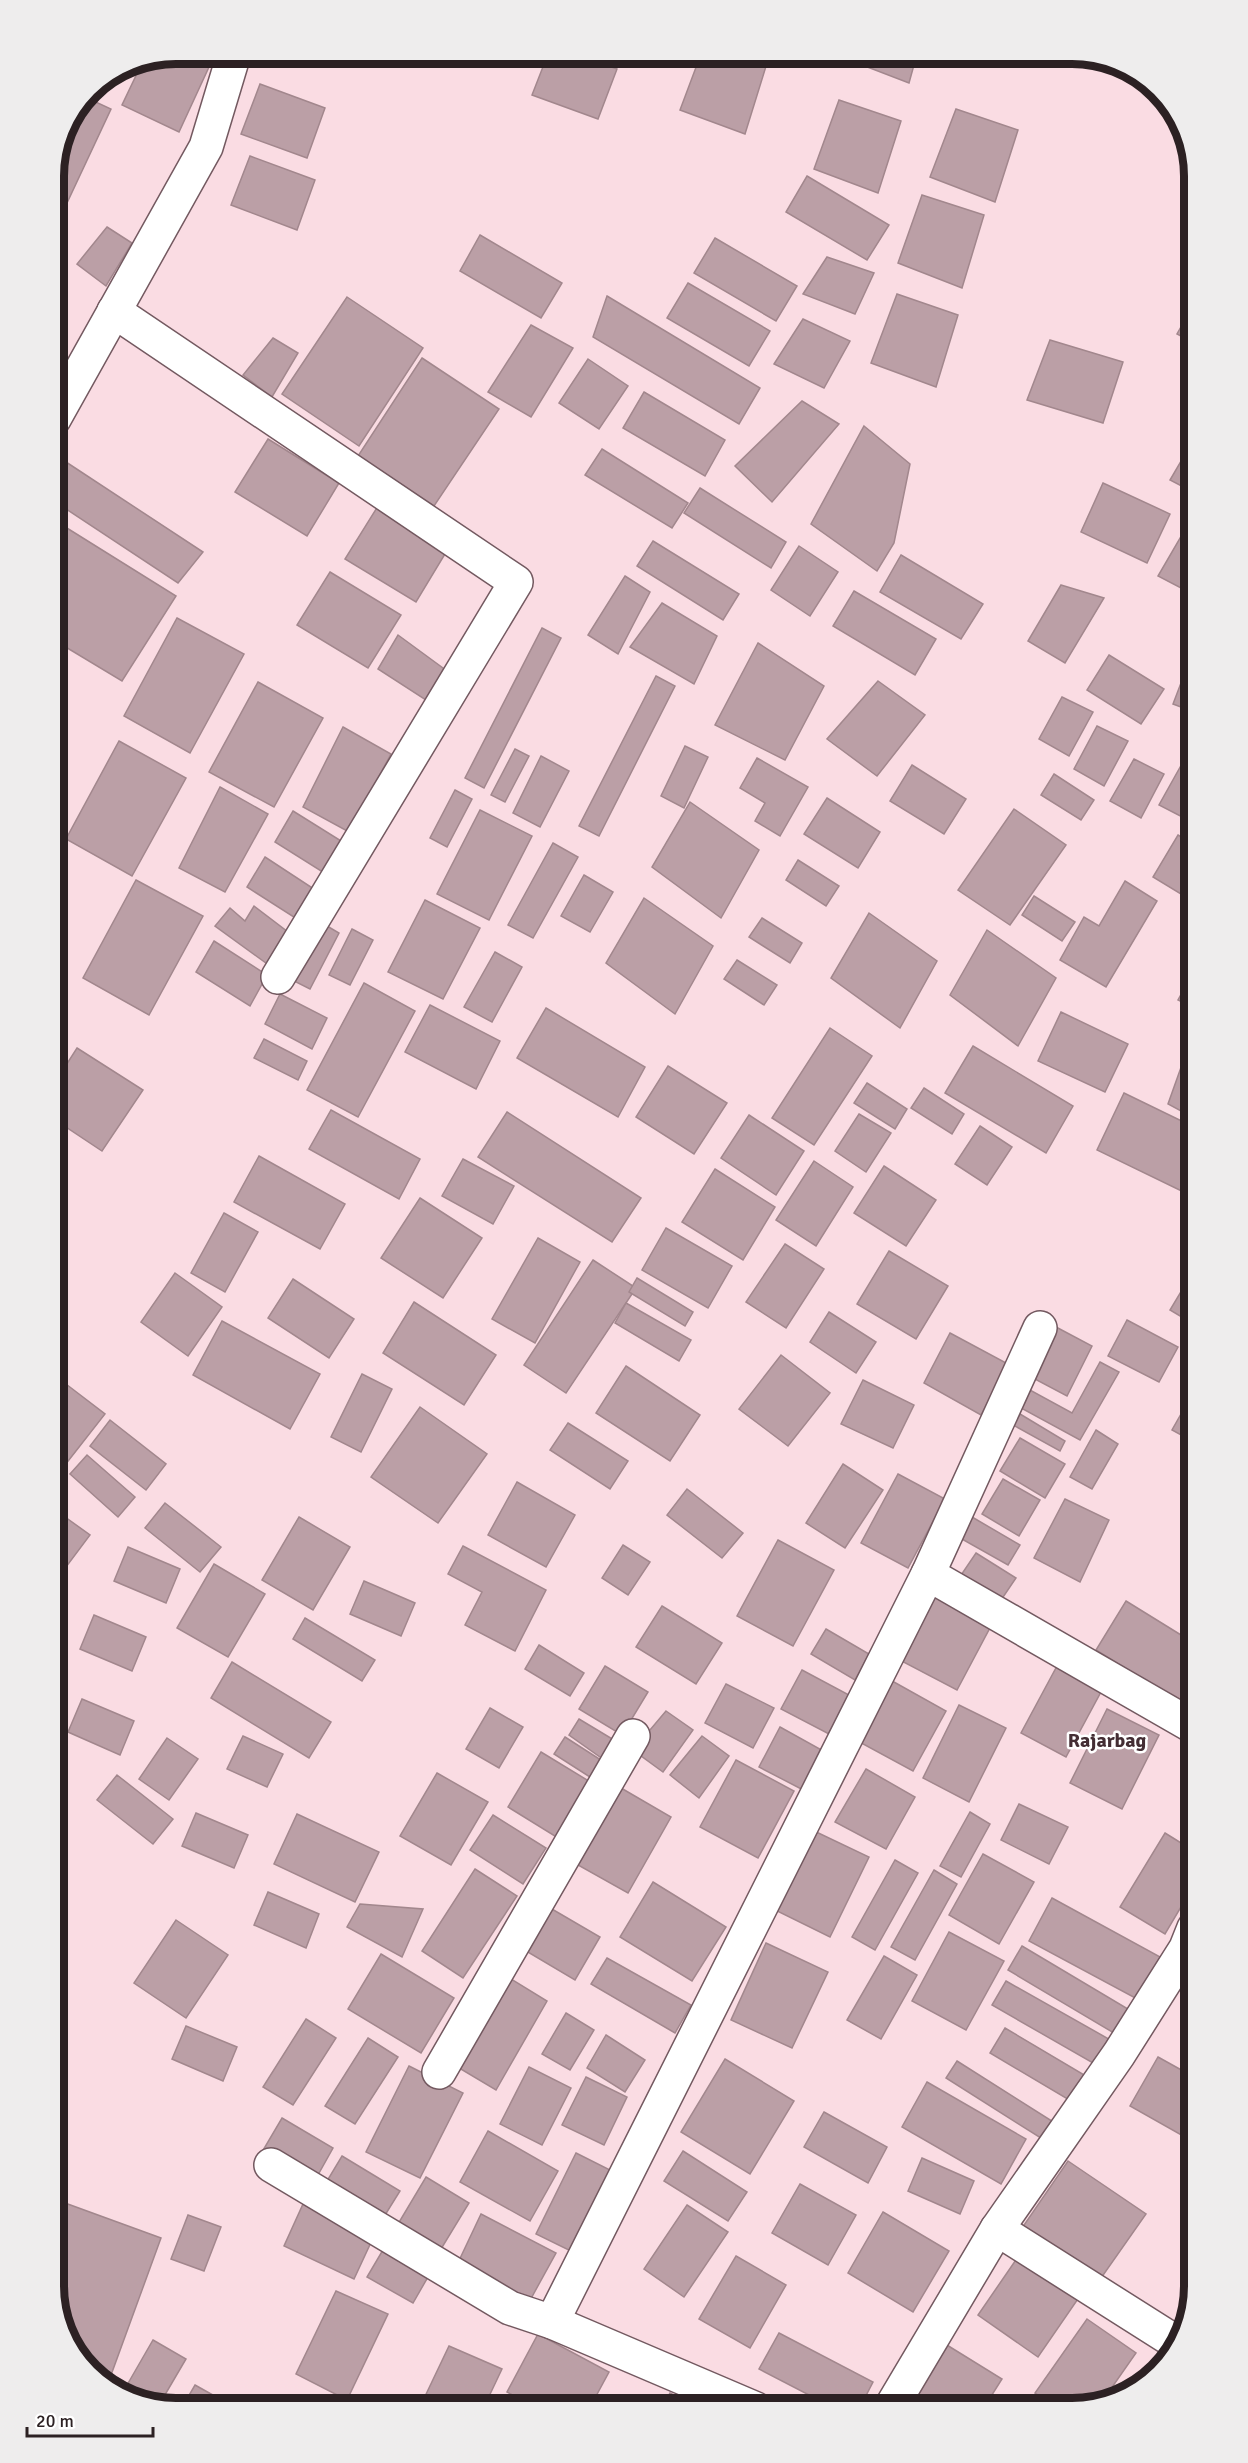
<svg xmlns="http://www.w3.org/2000/svg" width="1248" height="2463" font-family="Signika,sans-serif">
<style>
.building{fill:#bb9fa6;stroke:#a2878d;stroke-width:1.5}
.lines{fill:none;stroke-linecap:round;stroke-linejoin:round}
.street-casing{stroke:#735960;stroke-width:36}
.street{stroke:#fff;stroke-width:33}
.labels{text-anchor:middle;stroke-width:5;stroke-linejoin:round;paint-order:stroke}
.neighbourhood-label{font-size:20px;font-weight:bold;fill:#442e34;stroke:#fff}
.rim{fill:none;stroke:#2c2123;stroke-width:8}
</style>
<rect width="100%" height="100%" fill="#fadce3"/>
<g class="building">
<polygon points="176,54 215,54 179,132 122,105 143,61"/>
<polygon points="548,54 575,54 617,69 598,119 532,95"/>
<polygon points="701,54 742,54 767,63 745,134 680,110"/>
<polygon points="845,54 917,54 909,83 844,58"/>
<polygon points="260,84 325,108 307,158 241,134"/>
<polygon points="85,97 111,109 59,220 54,218 54,169 63,129"/>
<polygon points="839,100 901,121 878,193 814,169"/>
<polygon points="956,109 1018,130 995,202 930,177"/>
<polygon points="250,156 315,180 297,230 231,205"/>
<polygon points="807,176 889,225 867,260 786,212"/>
<polygon points="922,195 984,215 962,288 898,263"/>
<polygon points="107,227 132,243 106,286 77,264"/>
<polygon points="480,235 562,283 541,318 460,271"/>
<polygon points="715,238 797,286 776,321 694,273"/>
<polygon points="827,257 874,273 855,314 803,294"/>
<polygon points="688,283 770,331 749,366 667,318"/>
<polygon points="897,294 958,315 936,387 871,363"/>
<polygon points="607,296 760,388 739,424 593,337"/>
<polygon points="347,297 423,348 359,446 282,394"/>
<polygon points="1194,304 1194,343 1177,334"/>
<polygon points="803,319 850,341 824,388 774,364"/>
<polygon points="531,325 573,348 531,417 488,392"/>
<polygon points="273,338 298,353 272,397 243,375"/>
<polygon points="1050,340 1123,362 1103,423 1027,400"/>
<polygon points="422,358 499,409 434,506 358,456"/>
<polygon points="588,359 628,386 599,429 559,403"/>
<polygon points="644,392 725,440 705,476 623,428"/>
<polygon points="802,401 839,424 772,502 735,466"/>
<polygon points="864,426 910,464 894,543 877,571 811,524"/>
<polygon points="268,439 339,483 307,536 235,492"/>
<polygon points="1194,439 1194,490 1193,492 1170,480"/>
<polygon points="602,449 688,503 672,528 585,475"/>
<polygon points="66,462 203,552 178,583 54,501 54,476"/>
<polygon points="1103,483 1170,514 1147,563 1081,532"/>
<polygon points="700,488 786,542 771,568 684,513"/>
<polygon points="378,506 448,549 416,602 345,559"/>
<polygon points="54,520 176,596 122,681 54,640"/>
<polygon points="1190,521 1194,523 1194,560 1181,588 1158,576"/>
<polygon points="653,541 739,594 723,620 637,566"/>
<polygon points="799,546 838,572 810,616 771,590"/>
<polygon points="901,555 983,604 961,639 880,592"/>
<polygon points="330,572 401,615 368,668 297,625"/>
<polygon points="625,576 650,592 618,654 588,635"/>
<polygon points="1061,585 1104,598 1065,663 1028,641"/>
<polygon points="854,591 936,639 915,675 833,626"/>
<polygon points="662,603 717,636 694,684 630,647"/>
<polygon points="177,618 244,654 190,753 124,716"/>
<polygon points="542,628 561,638 484,788 465,778"/>
<polygon points="398,635 447,671 432,704 378,669"/>
<polygon points="758,643 824,686 785,760 715,725"/>
<polygon points="1192,654 1194,655 1194,712 1173,704"/>
<polygon points="1109,655 1164,689 1141,724 1087,690"/>
<polygon points="656,676 675,686 599,836 579,826"/>
<polygon points="878,681 925,715 877,776 827,739"/>
<polygon points="258,682 323,718 274,807 209,772"/>
<polygon points="1062,697 1093,712 1069,756 1039,739"/>
<polygon points="1097,726 1128,741 1104,786 1074,769"/>
<polygon points="343,727 391,754 349,832 303,807"/>
<polygon points="119,741 186,778 132,876 66,839"/>
<polygon points="685,746 708,757 684,808 661,796"/>
<polygon points="515,749 529,756 505,802 491,795"/>
<polygon points="541,756 569,771 540,827 513,813"/>
<polygon points="757,758 808,787 780,836 755,821 765,803 740,788"/>
<polygon points="1134,759 1164,774 1141,818 1110,801"/>
<polygon points="1183,762 1194,768 1194,814 1190,821 1159,805"/>
<polygon points="912,765 966,799 944,834 890,801"/>
<polygon points="1054,774 1094,800 1081,820 1041,795"/>
<polygon points="220,787 268,814 225,892 179,868"/>
<polygon points="455,790 472,799 447,847 430,838"/>
<polygon points="827,798 880,832 858,868 804,834"/>
<polygon points="690,802 759,850 721,918 652,867"/>
<polygon points="1014,809 1066,845 1010,925 958,890"/>
<polygon points="480,810 532,836 489,920 437,894"/>
<polygon points="293,811 346,844 329,876 275,842"/>
<polygon points="1178,835 1194,845 1194,902 1153,877"/>
<polygon points="553,843 578,857 533,938 508,925"/>
<polygon points="265,857 317,891 300,921 247,887"/>
<polygon points="798,860 839,886 826,906 786,880"/>
<polygon points="584,875 613,892 590,932 561,916"/>
<polygon points="136,880 203,916 149,1015 83,978"/>
<polygon points="1125,881 1157,901 1106,987 1060,960 1084,917 1099,926"/>
<polygon points="1034,896 1075,922 1062,941 1022,915"/>
<polygon points="644,898 713,946 675,1014 606,963"/>
<polygon points="425,900 480,928 443,999 388,972"/>
<polygon points="254,906 288,932 270,966 215,926 230,908 245,921"/>
<polygon points="869,913 937,961 900,1028 831,978"/>
<polygon points="762,918 802,943 790,963 749,937"/>
<polygon points="322,923 339,933 310,989 292,980"/>
<polygon points="352,929 373,940 350,985 329,975"/>
<polygon points="987,930 1056,978 1018,1046 950,995"/>
<polygon points="214,941 267,975 250,1006 196,972"/>
<polygon points="495,952 522,967 492,1022 464,1007"/>
<polygon points="737,960 777,985 764,1005 724,979"/>
<polygon points="1194,971 1194,1008 1178,1000"/>
<polygon points="364,983 415,1011 358,1117 307,1090"/>
<polygon points="280,994 327,1018 312,1049 265,1024"/>
<polygon points="430,1005 500,1041 476,1089 405,1052"/>
<polygon points="546,1008 645,1067 618,1117 517,1058"/>
<polygon points="1061,1012 1128,1044 1105,1092 1038,1061"/>
<polygon points="830,1028 872,1056 814,1145 772,1118"/>
<polygon points="264,1039 307,1061 298,1080 254,1058"/>
<polygon points="1189,1045 1194,1047 1194,1118 1168,1104"/>
<polygon points="973,1046 1073,1106 1046,1153 945,1093"/>
<polygon points="77,1048 143,1090 102,1151 54,1119 54,1084"/>
<polygon points="668,1066 727,1103 694,1154 636,1117"/>
<polygon points="867,1083 907,1109 895,1129 854,1103"/>
<polygon points="924,1088 964,1114 952,1134 911,1108"/>
<polygon points="1124,1093 1194,1127 1194,1197 1097,1150"/>
<polygon points="331,1110 420,1159 399,1199 309,1149"/>
<polygon points="507,1112 641,1198 612,1242 478,1157"/>
<polygon points="859,1114 891,1133 866,1172 835,1151"/>
<polygon points="749,1115 804,1151 776,1195 721,1158"/>
<polygon points="980,1126 1012,1147 987,1185 955,1164"/>
<polygon points="259,1156 345,1204 320,1249 234,1202"/>
<polygon points="463,1159 514,1186 493,1224 442,1196"/>
<polygon points="814,1161 853,1187 816,1246 776,1220"/>
<polygon points="884,1166 936,1200 906,1246 854,1213"/>
<polygon points="715,1169 775,1207 743,1260 682,1222"/>
<polygon points="420,1198 482,1238 443,1298 381,1258"/>
<polygon points="224,1213 258,1232 225,1292 191,1273"/>
<polygon points="666,1228 732,1266 708,1308 642,1270"/>
<polygon points="538,1238 580,1262 535,1343 492,1319"/>
<polygon points="785,1244 824,1269 786,1328 746,1302"/>
<polygon points="889,1251 948,1286 916,1339 857,1304"/>
<polygon points="593,1260 636,1288 566,1393 524,1365"/>
<polygon points="1194,1270 1194,1304 1185,1319 1170,1310"/>
<polygon points="175,1273 222,1307 188,1356 141,1322"/>
<polygon points="637,1278 693,1312 685,1326 629,1292"/>
<polygon points="293,1279 354,1319 329,1358 268,1318"/>
<polygon points="414,1302 496,1355 464,1405 383,1353"/>
<polygon points="626,1303 691,1340 679,1361 615,1323"/>
<polygon points="829,1312 876,1342 856,1373 810,1342"/>
<polygon points="1127,1320 1178,1347 1159,1382 1108,1356"/>
<polygon points="222,1321 320,1374 290,1429 193,1375"/>
<polygon points="1056,1327 1092,1346 1067,1396 1031,1377"/>
<polygon points="950,1333 1008,1364 981,1415 924,1383"/>
<polygon points="781,1355 830,1393 788,1446 739,1409"/>
<polygon points="1100,1362 1119,1372 1080,1440 1021,1408 1030,1390 1072,1413"/>
<polygon points="626,1366 700,1415 670,1461 596,1413"/>
<polygon points="362,1374 392,1389 361,1452 331,1437"/>
<polygon points="863,1380 914,1405 893,1448 841,1424"/>
<polygon points="62,1381 105,1414 54,1479 54,1391"/>
<polygon points="420,1407 487,1454 438,1523 371,1477"/>
<polygon points="1185,1407 1194,1412 1194,1442 1172,1430"/>
<polygon points="1020,1414 1065,1441 1060,1451 1013,1425"/>
<polygon points="110,1420 166,1464 146,1490 90,1446"/>
<polygon points="568,1423 628,1461 610,1489 550,1450"/>
<polygon points="1096,1430 1118,1444 1092,1489 1070,1477"/>
<polygon points="1020,1438 1065,1464 1045,1498 1000,1471"/>
<polygon points="87,1455 135,1497 118,1517 70,1474"/>
<polygon points="843,1464 883,1490 845,1548 806,1523"/>
<polygon points="898,1474 945,1499 908,1568 861,1543"/>
<polygon points="1003,1479 1040,1500 1019,1536 982,1514"/>
<polygon points="517,1482 575,1515 546,1567 488,1535"/>
<polygon points="687,1489 743,1533 722,1558 667,1515"/>
<polygon points="1065,1499 1109,1520 1080,1582 1034,1558"/>
<polygon points="165,1503 221,1547 200,1572 145,1528"/>
<polygon points="54,1509 90,1535 54,1583"/>
<polygon points="299,1517 350,1547 313,1610 262,1580"/>
<polygon points="972,1517 1020,1545 1008,1565 960,1538"/>
<polygon points="778,1540 834,1570 793,1646 737,1616"/>
<polygon points="623,1545 650,1562 628,1595 602,1578"/>
<polygon points="463,1546 546,1590 515,1651 465,1625 482,1592 448,1574"/>
<polygon points="128,1547 180,1569 166,1603 114,1581"/>
<polygon points="976,1553 1016,1578 997,1606 957,1581"/>
<polygon points="214,1564 265,1594 228,1657 177,1628"/>
<polygon points="364,1581 415,1603 401,1636 350,1614"/>
<polygon points="927,1590 992,1624 957,1690 892,1656"/>
<polygon points="1126,1601 1194,1643 1194,1711 1096,1650"/>
<polygon points="662,1606 722,1643 696,1684 636,1647"/>
<polygon points="94,1615 146,1637 132,1671 80,1649"/>
<polygon points="305,1618 375,1660 362,1681 293,1639"/>
<polygon points="826,1629 869,1654 855,1680 811,1654"/>
<polygon points="539,1645 584,1673 570,1696 525,1669"/>
<polygon points="232,1662 331,1722 309,1758 211,1698"/>
<polygon points="605,1666 648,1692 622,1735 579,1709"/>
<polygon points="1057,1666 1102,1690 1066,1757 1021,1733"/>
<polygon points="802,1670 849,1695 829,1734 781,1709"/>
<polygon points="885,1677 946,1711 913,1771 852,1738"/>
<polygon points="726,1684 774,1708 753,1748 705,1723"/>
<polygon points="82,1699 134,1721 120,1755 68,1732"/>
<polygon points="959,1705 1006,1728 969,1802 923,1778"/>
<polygon points="490,1708 523,1727 499,1768 466,1749"/>
<polygon points="1107,1709 1159,1735 1122,1809 1070,1783"/>
<polygon points="666,1711 693,1730 663,1772 633,1750"/>
<polygon points="579,1719 619,1743 607,1762 569,1735"/>
<polygon points="780,1727 827,1753 807,1792 759,1767"/>
<polygon points="243,1736 283,1754 267,1787 227,1769"/>
<polygon points="702,1736 729,1756 699,1798 670,1775"/>
<polygon points="565,1737 604,1762 593,1779 554,1754"/>
<polygon points="167,1738 198,1759 169,1800 139,1779"/>
<polygon points="541,1752 592,1783 558,1838 508,1807"/>
<polygon points="736,1760 794,1791 758,1858 700,1827"/>
<polygon points="866,1769 915,1797 886,1849 835,1822"/>
<polygon points="437,1773 488,1802 451,1865 400,1836"/>
<polygon points="117,1775 173,1819 153,1844 97,1800"/>
<polygon points="621,1788 671,1817 628,1893 578,1865"/>
<polygon points="1019,1804 1068,1827 1049,1864 1001,1840"/>
<polygon points="970,1812 990,1824 961,1877 940,1866"/>
<polygon points="196,1813 248,1835 234,1868 182,1846"/>
<polygon points="297,1814 379,1852 355,1902 274,1864"/>
<polygon points="493,1815 546,1848 523,1884 470,1850"/>
<polygon points="810,1829 869,1857 830,1937 771,1908"/>
<polygon points="1165,1833 1194,1851 1194,1885 1165,1934 1120,1907"/>
<polygon points="983,1854 1034,1882 999,1944 949,1915"/>
<polygon points="895,1860 918,1873 875,1950 852,1937"/>
<polygon points="475,1869 517,1896 463,1978 422,1951"/>
<polygon points="934,1870 957,1884 915,1960 891,1947"/>
<polygon points="653,1882 726,1927 692,1981 620,1937"/>
<polygon points="268,1892 319,1914 306,1948 254,1925"/>
<polygon points="1052,1898 1162,1958 1139,2000 1029,1941"/>
<polygon points="360,1904 423,1909 402,1957 347,1927"/>
<polygon points="545,1905 600,1937 575,1980 521,1948"/>
<polygon points="176,1920 228,1955 186,2018 134,1983"/>
<polygon points="949,1932 1004,1961 966,2030 912,2001"/>
<polygon points="766,1943 828,1972 792,2048 731,2020"/>
<polygon points="1022,1946 1133,2012 1119,2036 1008,1970"/>
<polygon points="381,1954 454,1998 421,2053 348,2009"/>
<polygon points="884,1956 917,1975 881,2039 847,2020"/>
<polygon points="607,1958 691,2005 675,2033 591,1984"/>
<polygon points="506,1976 547,2001 496,2090 454,2065"/>
<polygon points="1006,1981 1114,2042 1100,2067 992,2005"/>
<polygon points="566,2013 594,2030 570,2070 542,2054"/>
<polygon points="306,2019 336,2038 293,2105 263,2087"/>
<polygon points="186,2026 237,2047 223,2081 172,2059"/>
<polygon points="1005,2028 1091,2079 1076,2104 990,2053"/>
<polygon points="606,2035 645,2060 625,2092 587,2068"/>
<polygon points="368,2038 398,2057 355,2124 325,2106"/>
<polygon points="1158,2057 1194,2077 1192,2141 1130,2106"/>
<polygon points="725,2059 794,2101 750,2174 681,2132"/>
<polygon points="957,2061 1055,2123 1044,2140 946,2078"/>
<polygon points="409,2066 463,2093 420,2178 366,2152"/>
<polygon points="529,2067 571,2088 542,2145 500,2124"/>
<polygon points="586,2077 627,2097 604,2145 562,2125"/>
<polygon points="927,2082 1026,2139 1001,2184 902,2127"/>
<polygon points="824,2112 887,2147 868,2183 804,2147"/>
<polygon points="282,2118 333,2148 314,2182 262,2152"/>
<polygon points="488,2131 558,2171 530,2221 460,2182"/>
<polygon points="683,2151 747,2192 728,2221 664,2181"/>
<polygon points="576,2153 620,2175 581,2256 536,2234"/>
<polygon points="342,2156 400,2191 382,2220 324,2186"/>
<polygon points="922,2158 974,2181 960,2214 908,2191"/>
<polygon points="1068,2161 1146,2214 1099,2281 1022,2228"/>
<polygon points="426,2177 469,2203 438,2254 395,2229"/>
<polygon points="800,2184 856,2215 828,2265 772,2233"/>
<polygon points="65,2203 161,2238 107,2386 102,2384 63,2333 54,2287 54,2233"/>
<polygon points="303,2204 373,2238 354,2279 284,2246"/>
<polygon points="687,2205 728,2232 684,2297 644,2269"/>
<polygon points="883,2212 949,2251 913,2312 848,2273"/>
<polygon points="481,2214 556,2253 528,2304 456,2267"/>
<polygon points="188,2215 221,2227 204,2271 171,2259"/>
<polygon points="387,2243 432,2270 413,2303 367,2277"/>
<polygon points="1020,2254 1080,2296 1038,2357 978,2315"/>
<polygon points="736,2256 786,2285 750,2348 699,2319"/>
<polygon points="336,2291 388,2314 347,2400 296,2374"/>
<polygon points="1087,2319 1136,2353 1101,2403 1059,2409 1035,2393"/>
<polygon points="779,2333 873,2382 859,2409 836,2409 759,2369"/>
<polygon points="538,2334 609,2372 589,2409 539,2409 507,2392"/>
<polygon points="153,2340 186,2359 159,2405 123,2392"/>
<polygon points="942,2342 1002,2379 983,2409 900,2409"/>
<polygon points="449,2346 502,2369 483,2409 419,2409"/>
<polygon points="195,2385 236,2408 235,2409 181,2409"/>
<polygon points="670,2393 700,2409 661,2409"/>
</g>
<g class="lines">
<defs>
<g id="street">
<polyline points="114,311 516,582 278,977"/>
<polyline points="54,419 206,147 234,54"/>
<polyline points="1040,1328 928,1574 1194,1727"/>
<polyline points="439,2072 633,1736"/>
<polyline points="271,2165 510,2308 552,2322 756,2409"/>
<polyline points="997,2229 1177,2343"/>
<polyline points="552,2322 928,1574"/>
<polyline points="890,2409 997,2229 1119,2054 1186,1948 1194,1928"/>
</g>
</defs>
<use href="#street" class="street-casing"/>
<use href="#street" class="street"/>
</g>
<g class="labels">
<g class="neighbourhood-label">
<text x="1107" y="1747">Rajarbag</text>
</g>
</g>
<path d="M0 0H1248V2463H0ZM176 64H1072A112 112 0 0 1 1184 176V2286A112 112 0 0 1 1072 2398H176A112 112 0 0 1 64 2286V176A112 112 0 0 1 176 64Z" fill="#eeeded" fill-rule="evenodd"/>
<path class="rim" d="M176 64H1072A112 112 0 0 1 1184 176V2286A112 112 0 0 1 1072 2398H176A112 112 0 0 1 64 2286V176A112 112 0 0 1 176 64Z"/>
<path d="M27 2427v9h126v-9" fill="none" stroke="#2c2123" stroke-width="3"/>
<text x="36" y="2427" font-size="18" fill="#2c2123" stroke="#ffffff" stroke-width="4.5" paint-order="stroke">20 m</text>
</svg>
